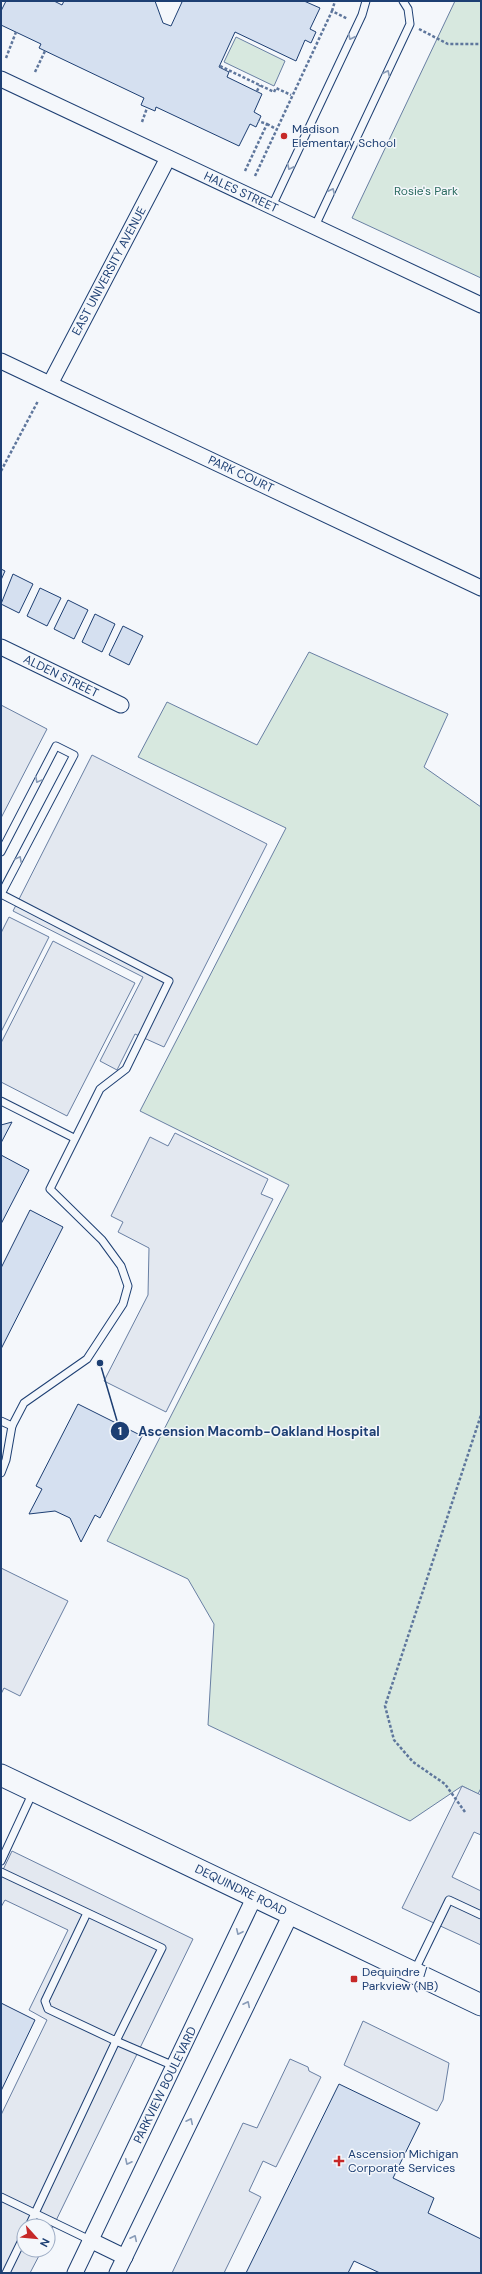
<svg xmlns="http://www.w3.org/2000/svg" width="482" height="2274" font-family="'DM Sans',sans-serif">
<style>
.green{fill:#d7e8df;stroke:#687fa3}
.parking{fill:#e3e8f0;stroke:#687fa3}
.building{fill:#d5e0f0;stroke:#1d3f73}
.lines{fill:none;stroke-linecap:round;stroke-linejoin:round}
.service-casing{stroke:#1d3f73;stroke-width:9}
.minor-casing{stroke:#1d3f73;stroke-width:17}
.secondary-casing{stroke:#1d3f73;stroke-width:23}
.path{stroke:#5e769c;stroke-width:2.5;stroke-dasharray:3 2;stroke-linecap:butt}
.service{stroke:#f4f7fb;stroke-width:7}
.minor{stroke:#f4f7fb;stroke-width:15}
.secondary{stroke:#f4f7fb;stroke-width:21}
.oneway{stroke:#889bb7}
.poi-dot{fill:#c62828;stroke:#f4f7fb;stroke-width:1.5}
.labels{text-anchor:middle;stroke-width:3;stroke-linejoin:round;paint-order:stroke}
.poi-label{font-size:12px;fill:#1d3f73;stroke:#f4f7fb;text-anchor:start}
.park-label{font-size:12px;fill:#2c6c60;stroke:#f4f7fb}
.street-label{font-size:12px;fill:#1d3f73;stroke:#f4f7fb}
.leader{fill:none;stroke:#1d3f73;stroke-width:1.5}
.callout-dot{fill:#1d3f73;stroke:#f4f7fb;stroke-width:1.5}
.mark-label{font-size:12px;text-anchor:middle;font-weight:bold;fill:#fff}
.callout-label{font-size:13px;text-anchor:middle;font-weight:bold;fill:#1d3f73;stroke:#f4f7fb;stroke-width:3;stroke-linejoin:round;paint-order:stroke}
</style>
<rect width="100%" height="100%" fill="#f4f7fb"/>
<g class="green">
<polygon points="455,1 481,1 481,278 352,218"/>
<polygon points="236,37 285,61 274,86 224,62"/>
<polygon points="309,652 448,714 424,767 481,807 481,1788 478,1794 462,1786 410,1821 208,1725 214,1624 188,1579 107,1541 289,1185 140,1111 286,828 138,757 167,702 257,745"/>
</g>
<g class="parking">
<polygon points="1,705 47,729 1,818"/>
<polygon points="92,755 267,844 164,1047 135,1034 117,1070 100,1061 143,977 13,911"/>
<polygon points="9,917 49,937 1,1032 1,933"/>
<polygon points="53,941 135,983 67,1116 1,1082 1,1043"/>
<polygon points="175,1133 268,1179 261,1194 273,1199 166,1412 104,1381 148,1295 149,1248 118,1232 123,1222 111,1216 150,1137 168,1146"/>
<polygon points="1,1568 68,1601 20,1696 4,1688 1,1694"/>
<polygon points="462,1786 481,1795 481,1835 474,1832 452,1877 481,1891 481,1945 402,1908"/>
<polygon points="12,1851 193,1939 48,2237 48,2226 24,2226 24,2250 42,2250 30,2273 1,2273 1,2115 47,2020 29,2010 68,1930 5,1900 1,1907 1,1874"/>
<polygon points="363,2021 449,2063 443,2100 437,2111 344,2065"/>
<polygon points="290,2059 308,2067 309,2071 321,2077 276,2167 263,2161 249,2191 261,2197 224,2273 172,2273 243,2123 257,2128"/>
</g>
<g class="building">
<polygon points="6,1 54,1 62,5 64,1 155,1 163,23 171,26 182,2 179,1 304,1 320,8 310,29 316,32 311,43 305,40 296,61 235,32 219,67 229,72 227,77 262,94 254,112 261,116 256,127 250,124 239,146 156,107 155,111 141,105 144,98 39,48 41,44 1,25 1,11"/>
<polygon points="1,569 5,571 1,580"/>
<polygon points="13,574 33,584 19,613 1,604"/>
<polygon points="40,588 61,598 47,626 27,616"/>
<polygon points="68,600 88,610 74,639 54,629"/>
<polygon points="95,614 115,624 102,652 82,642"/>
<polygon points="123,626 143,636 129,665 109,655"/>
<polygon points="12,1122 1,1143 1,1125"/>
<polygon points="1,1155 29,1170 1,1224"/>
<polygon points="30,1210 63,1227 1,1349 1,1268"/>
<polygon points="78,1404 142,1436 100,1518 95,1515 81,1542 70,1518 55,1511 29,1514 42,1489 36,1486"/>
<polygon points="1,2003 35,2020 1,2091"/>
<polygon points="339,2084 420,2123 393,2178 434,2198 428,2213 481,2239 481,2273 380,2273 354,2261 348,2273 246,2273"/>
</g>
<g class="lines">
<defs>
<g id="service">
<polyline points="272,206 362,15 366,1"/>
<polyline points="315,226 410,24 408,9 403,1"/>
<polyline points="1,852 56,746 74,755 1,894"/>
<polyline points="1,894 169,981 126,1069 100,1089 50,1189 102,1240 121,1266 128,1286 123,1304 87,1359 24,1403 12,1426 6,1460 1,1473"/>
<polyline points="1,1101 74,1138"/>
<polyline points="1,1421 12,1426"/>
<polyline points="1,1861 33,1792"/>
<polyline points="1,1872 162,1948 116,2041 48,2009 45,2001 87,1913"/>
<polyline points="414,1972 449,1900 481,1915"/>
<polyline points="1,2197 90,2240"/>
<polyline points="29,2226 116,2041 174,2066"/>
<polyline points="6,2273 24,2236"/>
</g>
<g id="minor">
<polyline points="1,79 481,305"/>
<polyline points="1,361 481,588"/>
<polyline points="50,384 168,158"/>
<polyline points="1,647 121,705"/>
<polyline points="90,2240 125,2257"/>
<polyline points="75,2273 255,1896"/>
<polyline points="117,2273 291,1914"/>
</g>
<polyline id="secondary" points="1,1775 481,2005"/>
</defs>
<use href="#service" class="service-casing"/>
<use href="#minor" class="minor-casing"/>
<use href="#secondary" class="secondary-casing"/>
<g class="path">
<polyline points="332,11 335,1"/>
<polyline points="419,29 448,44 481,44"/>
<polyline points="6,58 16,32"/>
<polyline points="220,66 274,92 276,88 291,95"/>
<polyline points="35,72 45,51"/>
<polyline points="257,91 260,85"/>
<polyline points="142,122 147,108"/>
<polyline points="267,124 276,129"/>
<polyline points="245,171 267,124 258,121"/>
<polyline points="255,176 332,11 348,19"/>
<polyline points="1,471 38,401"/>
<polyline points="465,1812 445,1784 413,1762 394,1740 385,1706 481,1415"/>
</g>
<use href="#service" class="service"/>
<use href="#minor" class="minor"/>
<use href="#secondary" class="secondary"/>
</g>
<defs><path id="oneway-chevron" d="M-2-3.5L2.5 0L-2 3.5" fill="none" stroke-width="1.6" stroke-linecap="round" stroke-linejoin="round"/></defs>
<g class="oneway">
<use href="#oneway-chevron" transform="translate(351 37) rotate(115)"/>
<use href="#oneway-chevron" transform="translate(387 73) rotate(-65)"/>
<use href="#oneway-chevron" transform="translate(290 167) rotate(115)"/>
<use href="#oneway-chevron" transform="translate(332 191) rotate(-65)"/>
<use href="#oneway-chevron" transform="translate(38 780) rotate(118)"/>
<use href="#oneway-chevron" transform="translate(19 859) rotate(-62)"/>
<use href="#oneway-chevron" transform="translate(239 1932) rotate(115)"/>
<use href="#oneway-chevron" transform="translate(247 2004) rotate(-64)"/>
<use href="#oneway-chevron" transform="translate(190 2121) rotate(-64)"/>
<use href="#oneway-chevron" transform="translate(128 2162) rotate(116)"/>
<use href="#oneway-chevron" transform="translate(134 2238) rotate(-64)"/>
</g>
<g class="poi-dot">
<circle cx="284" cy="136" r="4"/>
<rect x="350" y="1975" width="8" height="8" rx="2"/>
<path d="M337 2155h4v4h4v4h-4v4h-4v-4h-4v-4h4z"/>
</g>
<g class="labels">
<g class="poi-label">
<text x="292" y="133">Madison<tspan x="292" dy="14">Elementary School</tspan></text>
<text x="362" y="1976">Dequindre /<tspan x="362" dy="14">Parkview (NB)</tspan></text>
<text x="348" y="2158">Ascension Michigan<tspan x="348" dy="14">Corporate Services</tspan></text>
</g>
<g class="park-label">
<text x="426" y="195">Rosie's Park</text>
</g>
<g class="street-label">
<text transform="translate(241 192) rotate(25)" y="4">HALES STREET</text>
<text transform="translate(109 271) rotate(-62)" y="4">EAST UNIVERSITY AVENUE</text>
<text transform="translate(241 474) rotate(25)" y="4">PARK COURT</text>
<text transform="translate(61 676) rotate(26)" y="4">ALDEN STREET</text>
<text transform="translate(241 1890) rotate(26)" y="4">DEQUINDRE ROAD</text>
<text transform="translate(165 2085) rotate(-64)" y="4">PARKVIEW BOULEVARD</text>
</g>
</g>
<path class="leader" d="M100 1363L120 1431"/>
<g class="callout-dot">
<circle cx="100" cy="1363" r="4"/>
<circle cx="120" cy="1431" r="10"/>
</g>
<g class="mark-label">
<text x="120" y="1435">1</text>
</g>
<g class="callout-label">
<text x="259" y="1436">Ascension Macomb-Oakland Hospital</text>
</g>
<rect width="482" height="2274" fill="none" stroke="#1d3f73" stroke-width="4"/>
<g transform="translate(36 2238) rotate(117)"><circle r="19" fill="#f4f7fb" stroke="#9eadc5"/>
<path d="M0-3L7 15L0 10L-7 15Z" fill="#c62828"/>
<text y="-6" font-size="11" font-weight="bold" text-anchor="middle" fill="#1d3f73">N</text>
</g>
</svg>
